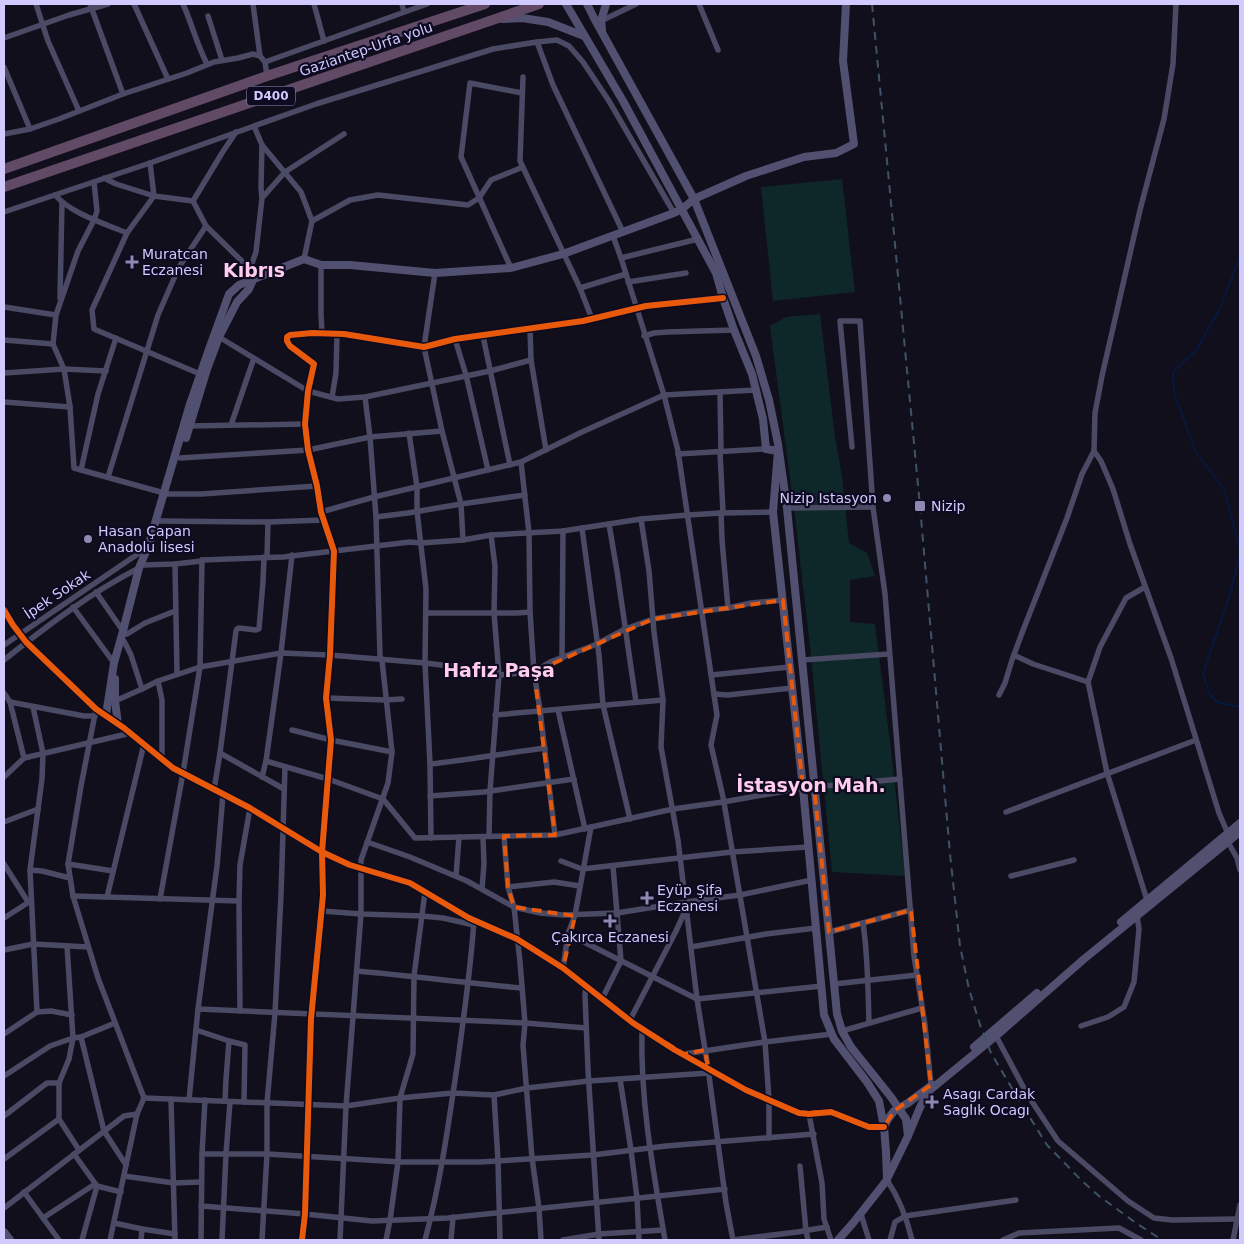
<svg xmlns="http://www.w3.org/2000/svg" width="1244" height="1244" font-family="'DejaVu Sans',sans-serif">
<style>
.green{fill:#0e2728}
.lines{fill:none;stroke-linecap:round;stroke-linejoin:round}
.stream{stroke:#05183d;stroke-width:2}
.street{stroke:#4b4a65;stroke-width:5.5}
.secondary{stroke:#525070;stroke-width:8}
.highway{stroke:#614a66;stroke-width:10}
.rail{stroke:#3e5366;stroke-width:2;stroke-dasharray:8 6;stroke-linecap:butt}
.cycleway-casing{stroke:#0e0a21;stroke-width:9}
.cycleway{stroke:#e8590c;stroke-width:6}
.marked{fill:none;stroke:#e8590c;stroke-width:4;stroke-dasharray:10 6;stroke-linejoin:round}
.poi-dot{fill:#8e89b0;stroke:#0e0a21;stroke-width:2}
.labels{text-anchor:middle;stroke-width:4.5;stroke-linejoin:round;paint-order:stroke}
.shield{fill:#0e0a21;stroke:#9690bc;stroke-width:1}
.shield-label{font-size:12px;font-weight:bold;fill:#d0caff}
.street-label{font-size:14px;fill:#d0caff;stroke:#0e0a21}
.poi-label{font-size:14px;fill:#d0caff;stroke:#0e0a21;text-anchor:start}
.district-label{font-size:19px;font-weight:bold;fill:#ffccec;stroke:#0e0a21}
</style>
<rect width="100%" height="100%" fill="#120f1c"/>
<g class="green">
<polygon points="842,179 855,292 773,301 761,187"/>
<polygon points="820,314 835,437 842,476 849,543 867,553 875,576 850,580 850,622 875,624 892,758 905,876 832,872 810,646 795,517 770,326 786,317"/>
</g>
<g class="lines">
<g class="stream">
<polyline points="1240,257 1220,308 1197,349 1173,372 1174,393 1196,452 1224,489 1240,550"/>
<polyline points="1240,554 1230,594 1203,673 1209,693 1217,702 1240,707"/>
</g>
<g class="street">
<polyline points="36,4 48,41 79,111"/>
<polyline points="90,4 123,94"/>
<polyline points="134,4 168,79"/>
<path d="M183 4C192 24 197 45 207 64"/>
<polyline points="253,4 260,56"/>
<polyline points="314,4 324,41"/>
<polyline points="402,4 404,12"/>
<polyline points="699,4 718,50"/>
<polyline points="208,16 222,60"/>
<polyline points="601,21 636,4"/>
<polyline points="4,38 69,15 108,4"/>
<polyline points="537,42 553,85 623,232"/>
<polyline points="265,62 427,4"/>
<polyline points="4,67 30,129"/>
<polyline points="523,77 520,161 580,288 592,319"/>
<polyline points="254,126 262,145 301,192 312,221"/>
<polyline points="4,134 30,129 59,119 123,94 187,73 214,62 238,58 253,54 260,56 265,62 267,76"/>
<polyline points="150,163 154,196 127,233 92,310 94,329 200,374"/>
<polyline points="104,178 116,184 154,196 193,201 206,226 250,269"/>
<polyline points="94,182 97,211 94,220 78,251 56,315 53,344 64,369 70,407 74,468 164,493"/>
<path d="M55 195C72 214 103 223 127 233"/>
<polyline points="262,198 285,172 344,134"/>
<polyline points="193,201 222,153 236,132"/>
<polyline points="4,212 150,163 316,104 493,49 537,42 557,40 569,46 583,62 609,101 674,213"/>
<polyline points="613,236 621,258 664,395 678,451 717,715 711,745 723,797 765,1042 769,1100 769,1138"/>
<polyline points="621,258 698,239"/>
<polyline points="304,259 312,221 350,200 378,195 468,205 479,198 491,180 523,167"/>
<polyline points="321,265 321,314 322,333"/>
<polyline points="511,268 461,157 470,83 522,93"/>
<polyline points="435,273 424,347 442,431 461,504 463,540"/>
<polyline points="254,279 250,269 256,252 262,198 261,188 262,145"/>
<polyline points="628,282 686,273"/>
<polyline points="580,288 626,274"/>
<polyline points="60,298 62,203"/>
<polyline points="4,307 56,315"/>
<polyline points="530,329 531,360 546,450"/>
<polyline points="483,336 510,465"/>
<polyline points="644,336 654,333 667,332 734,330"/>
<polyline points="219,337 308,391 338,399 365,397 490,371 531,360"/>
<polyline points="455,339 466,375 488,470"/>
<polyline points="4,340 53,344"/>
<polyline points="4,373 64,369 106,371"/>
<polyline points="720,392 721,452"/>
<polyline points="332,397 336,373 337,333"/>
<polyline points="4,402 70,407"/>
<polyline points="231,425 254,358"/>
<polyline points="189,426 305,424"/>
<polyline points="409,433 417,487 417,511 426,589 425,663 430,764 431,838"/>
<polyline points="852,447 840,321 860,321 873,507 885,594 914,956 925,1025 931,1085"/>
<polyline points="1094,451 1101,461 1113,489 1130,544 1171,658 1219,813 1229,836 1228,842 1237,858 1240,870"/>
<polyline points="720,452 723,513"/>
<polyline points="678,454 766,449"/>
<polyline points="180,458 308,450 370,437 442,431"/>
<polyline points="521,462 529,533 530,612 534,672 540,710 555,835"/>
<polyline points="81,470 98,394 116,338"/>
<polyline points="108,477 158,315 179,267 206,226"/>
<polyline points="168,494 201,494 317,486"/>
<polyline points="787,508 873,507"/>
<polyline points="321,512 374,497 521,462 582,432 664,395 756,390"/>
<polyline points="721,513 722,540 728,608"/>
<polyline points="376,517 408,513 461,504 525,495"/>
<polyline points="641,519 649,571 654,632 663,700 661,747 678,840 697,999 708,1068 726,1203 733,1240"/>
<polyline points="159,521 268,522 324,520"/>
<polyline points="609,524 617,571 636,702"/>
<polyline points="582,528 599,655 603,705 630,819"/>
<polyline points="267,557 268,522"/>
<polyline points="175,564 177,674"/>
<polyline points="144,565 175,564 202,561 202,560 283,557 410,542 421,543 463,540 491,535 563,531 641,519 688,515 721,513 773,512"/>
<polyline points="1145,587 1126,598 1100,647 1088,682 1107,773 1147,900"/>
<polyline points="96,592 123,631"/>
<polyline points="73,607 114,663"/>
<polyline points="427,613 517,613 530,612"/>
<polyline points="127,634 145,623 175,611"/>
<polyline points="124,641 131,655 142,689"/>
<polyline points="4,645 148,547"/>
<polyline points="1014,655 1033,664 1088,682"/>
<polyline points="562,658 563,531"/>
<path d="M4 660C47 626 90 593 139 568"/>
<polyline points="802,660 889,654"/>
<polyline points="711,675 790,667"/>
<polyline points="158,681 162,700 162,758"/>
<polyline points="4,693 10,702 24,758"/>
<polyline points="714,694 728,695 792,688"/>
<polyline points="999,695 1005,683 1012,660 1022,633 1067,518 1082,474 1094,451 1095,413 1102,376 1140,210 1164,119 1173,64 1176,4"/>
<polyline points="326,698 386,700 402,699"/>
<polyline points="115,701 142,689 158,681 200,667 281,653 330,655 425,663 490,671 499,675 534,672 550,662 597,644 625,629 653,619 701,611 728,608 751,603 783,600"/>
<polyline points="10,702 84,716 95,716"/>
<polyline points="33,707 43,753 42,779 30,870 37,1012"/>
<polyline points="96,709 81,786 68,864 73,896 98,978 144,1098 137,1114 110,1240"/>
<polyline points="558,710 585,829"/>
<polyline points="495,715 663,700"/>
<polyline points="292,730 331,740 392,752"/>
<polyline points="220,753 284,789"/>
<polyline points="266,761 328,779 383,799 415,838 555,835 673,809 723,802 803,788 900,779"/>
<path d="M430 764C468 760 506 753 545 748"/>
<polyline points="4,777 24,758 131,733"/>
<polyline points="262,777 266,761 281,653 292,555"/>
<polyline points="214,790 220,753 236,631 237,629 239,628 256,630 259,629 263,582 264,557"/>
<polyline points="430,796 484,792 574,779"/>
<polyline points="1006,812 1196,740"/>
<polyline points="4,822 38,809"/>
<polyline points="489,836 490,791 499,675 494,613 495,566 491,535"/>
<polyline points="504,836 508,887 514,907 520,962 525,1023 523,1045 532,1158 539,1208 541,1240"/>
<polyline points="367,842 410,857 467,881 514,907 540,913 563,915 617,913 686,902 740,895 812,880"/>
<polyline points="561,861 582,869 732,852 808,847"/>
<polyline points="4,864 28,902"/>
<polyline points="68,864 113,871"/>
<polyline points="30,870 42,871 70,878"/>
<polyline points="456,876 459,837"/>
<polyline points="1011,876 1074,860"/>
<polyline points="508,887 554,882 580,886"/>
<polyline points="482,889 484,864 483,837"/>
<polyline points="73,896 239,901"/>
<polyline points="107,897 144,744"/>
<polyline points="160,899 183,773 200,667 202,560"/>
<polyline points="322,911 361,914 422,916 443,918 474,925"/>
<polyline points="4,918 29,902"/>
<path d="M863 923C868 956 868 990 869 1023"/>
<polyline points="829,932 911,910"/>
<polyline points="568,934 697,999 822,986"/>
<polyline points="67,946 73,1038 69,1059 59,1083 59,1119 79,1150"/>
<polyline points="691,947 766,934 816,928"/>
<polyline points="4,950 33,944 88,947"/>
<polyline points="563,968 568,934 575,915 591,827"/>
<path d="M357 971C412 976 467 983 522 988"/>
<polyline points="834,984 917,975"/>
<polyline points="586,986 585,995 588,1070 599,1240"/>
<polyline points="602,999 621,961 613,866"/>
<polyline points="198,1009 525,1023 586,1028"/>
<polyline points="240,1011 239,901 240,865 250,808"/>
<polyline points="630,1020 676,931 686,909"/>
<polyline points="1081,1026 1108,1017 1124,1007 1134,982 1139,929 1137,916"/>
<path d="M642 1029C640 1100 653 1170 665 1240"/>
<polyline points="196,1030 229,1041 226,1079 225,1101"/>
<polyline points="842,1031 922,1008"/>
<polyline points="4,1034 37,1012 51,1011 72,1015"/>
<polyline points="996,1036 1027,1094 1058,1141 1128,1201 1154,1218 1172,1220 1238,1219"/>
<polyline points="81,1037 104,1131 126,1165"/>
<polyline points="229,1041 245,1045 244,1102"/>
<polyline points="684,1054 765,1042 832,1034"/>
<polyline points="4,1076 50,1046 73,1038 81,1037 115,1023"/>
<polyline points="620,1079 631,1150 637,1198 639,1240"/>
<polyline points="494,1095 498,1161 500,1240"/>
<polyline points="144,1098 346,1106 400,1098 453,1093 494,1095 527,1088 589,1081 709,1073"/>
<polyline points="171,1099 175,1240"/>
<polyline points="189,1100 198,1009 217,866 223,794"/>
<polyline points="809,1114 822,1183 824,1219 831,1240"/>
<polyline points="4,1116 47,1083 59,1083"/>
<polyline points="74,1154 97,1186 121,1192"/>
<polyline points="202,1154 267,1154 401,1162 480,1162 593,1155 666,1146 814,1134"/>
<polyline points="4,1159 59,1119"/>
<polyline points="800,1166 806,1231 808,1240"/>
<polyline points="124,1176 174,1183 201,1182"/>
<path d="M887 1180C899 1198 907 1219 912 1240"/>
<polyline points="24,1192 43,1218"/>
<polyline points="201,1206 305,1214 372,1221 448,1218 725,1189"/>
<polyline points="4,1208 124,1116 137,1114"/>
<polyline points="861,1214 869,1240"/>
<polyline points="114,1223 142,1229 175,1234"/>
<polyline points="59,1240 43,1218 95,1184"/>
<polyline points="82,1240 97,1186"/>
<polyline points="141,1240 142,1229"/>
<polyline points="201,1240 202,1154 205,1100"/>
<polyline points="222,1240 226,1154 230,1102"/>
<polyline points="262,1240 267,1154 267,1103 275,1013 281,895 285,767"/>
<polyline points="302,1240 305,1214 311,1019 323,895 322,852 331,740 326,698 330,655 334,551 321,512 317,486 308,450 305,424 308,391 314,364 290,346 287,341 287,337 290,335 312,333 344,334 424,347 455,339 583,321 646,306 723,298"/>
<polyline points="340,1240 346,1106 361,914 361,860 388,783 392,752 382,660 380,656 376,517 370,437 365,397"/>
<polyline points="386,1240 390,1220 398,1162 400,1098 413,1054 414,976 425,892"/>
<path d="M425 1240C441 1181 449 1120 458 1060 464 1014 471 967 474 920"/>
<polyline points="451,1240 453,1217"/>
<polyline points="563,1240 599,1234 663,1230"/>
<polyline points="733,1240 797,1232 827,1227"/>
<polyline points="890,1240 895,1222 905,1216 1016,1200"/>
<polyline points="1003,1240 1019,1233 1119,1228 1141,1240"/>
<polyline points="1233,1240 1240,1205"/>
</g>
<g class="secondary">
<polyline points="566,4 623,101 716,273 723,298 734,330 752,374 763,419 766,449 778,451 773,512 803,788 824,1015 834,1039 867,1082 879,1101 884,1127 886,1152 887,1180 853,1223 838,1240"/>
<polyline points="587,4 594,18 694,199 756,356 769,400 778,444 787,508 837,1014 842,1031 851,1047 891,1097 906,1119 908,1136"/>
<polyline points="503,19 522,18 548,22 584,36"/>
<polyline points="602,29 601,21 606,4"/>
<polyline points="186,438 207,369 219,337 237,302 249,289 253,280"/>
<polyline points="4,610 13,625 26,642 96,709 124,728 173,768 250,808 322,852 350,865 410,883 469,918 517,939 563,968 633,1023 675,1050 746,1090 799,1113 809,1114 831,1112 869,1127 884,1127"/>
<polyline points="115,679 115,701 118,724"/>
<polyline points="106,715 114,663 123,631 139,568 148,547 190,404 208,352 229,294 239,285 304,259 321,265 350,265 435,273 511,268 563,254 674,213 682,209 694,199 746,176 804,157 836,153 854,144 843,61 846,4"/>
<polyline points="1121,922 1240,823"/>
<polyline points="974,1047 1037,993"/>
<polyline points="884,1127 888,1119 894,1111 908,1103 932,1085"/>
<polyline points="888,1177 908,1136 921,1105 930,1090 996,1036 1084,959 1240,832"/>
<polyline points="4,1232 10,1240"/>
</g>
<g class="highway">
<polyline points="4,169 267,76 485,4"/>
<polyline points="4,187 539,4"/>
</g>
<polyline class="rail" points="872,4 920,506 950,854 960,946 969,989 981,1028 991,1053 1019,1100 1047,1145 1083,1182 1099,1196 1136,1223 1162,1240"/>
<defs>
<g id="cycleway">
<polyline points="4,610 13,625 26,642 96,709 124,728 173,768 250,808 322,852 350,865 410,883 469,918 517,939 563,968 633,1023 675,1050 746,1090 799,1113 809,1114 831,1112 869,1127 884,1127"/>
<polyline points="302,1240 305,1214 311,1019 323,895 322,852 331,740 326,698 330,655 334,551 321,512 317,486 308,450 305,424 308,391 314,364 290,346 287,341 287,337 290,335 312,333 344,334 424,347 455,339 583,321 646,306 723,298"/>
</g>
</defs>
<use href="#cycleway" class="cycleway-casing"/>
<use href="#cycleway" class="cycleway"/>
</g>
<path class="marked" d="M783 600 803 788 814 787 829 932 911 910 931 1085 894 1111 884 1127H869L831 1112 799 1113 746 1090 708 1068 705 1050 684 1054 633 1023 563 968 575 916 514 907 508 887 504 836 555 835 534 672 653 619Z"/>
<g class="poi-dot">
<path d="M129.5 254.5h5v5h5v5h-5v5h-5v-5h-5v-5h5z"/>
<circle cx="887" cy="498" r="5"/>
<rect x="914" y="500" width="12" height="12" rx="2.5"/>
<circle cx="88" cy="539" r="5"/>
<path d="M644.5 890.5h5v5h5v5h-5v5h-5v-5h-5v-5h5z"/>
<path d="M607.5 913.5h5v5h5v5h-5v5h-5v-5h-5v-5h5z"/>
<path d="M929.5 1094.5h5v5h5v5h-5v5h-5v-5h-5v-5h5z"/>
</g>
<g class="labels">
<rect class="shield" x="247" y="86.5" width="48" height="19" rx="4"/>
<g class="shield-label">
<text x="271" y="100">D400</text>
</g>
<g class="street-label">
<text transform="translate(366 49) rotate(-19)" y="5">Gaziantep-Urfa yolu</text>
<text transform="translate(57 594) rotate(-34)" y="5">İpek Sokak</text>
</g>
<g class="poi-label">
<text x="142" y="259">Muratcan<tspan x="142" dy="16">Eczanesi</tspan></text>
<text x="877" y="503" text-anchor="end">Nizip Istasyon</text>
<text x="931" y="511">Nizip</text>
<text x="98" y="536">Hasan Çapan<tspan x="98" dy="16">Anadolu lisesi</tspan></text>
<text x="657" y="895">Eyüp Şifa<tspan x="657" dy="16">Eczanesi</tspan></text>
<text x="610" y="942" text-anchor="middle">Çakırca Eczanesi</text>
<text x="943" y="1099">Asagı Cardak<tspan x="943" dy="16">Saglık Ocagı</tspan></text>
</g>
<g class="district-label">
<text x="254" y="277">Kıbrıs</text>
<text x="499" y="677">Hafız Paşa</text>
<text x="811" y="792">İstasyon Mah.</text>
</g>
</g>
<rect width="1244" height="1244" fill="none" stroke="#d0caff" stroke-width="10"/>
</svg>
